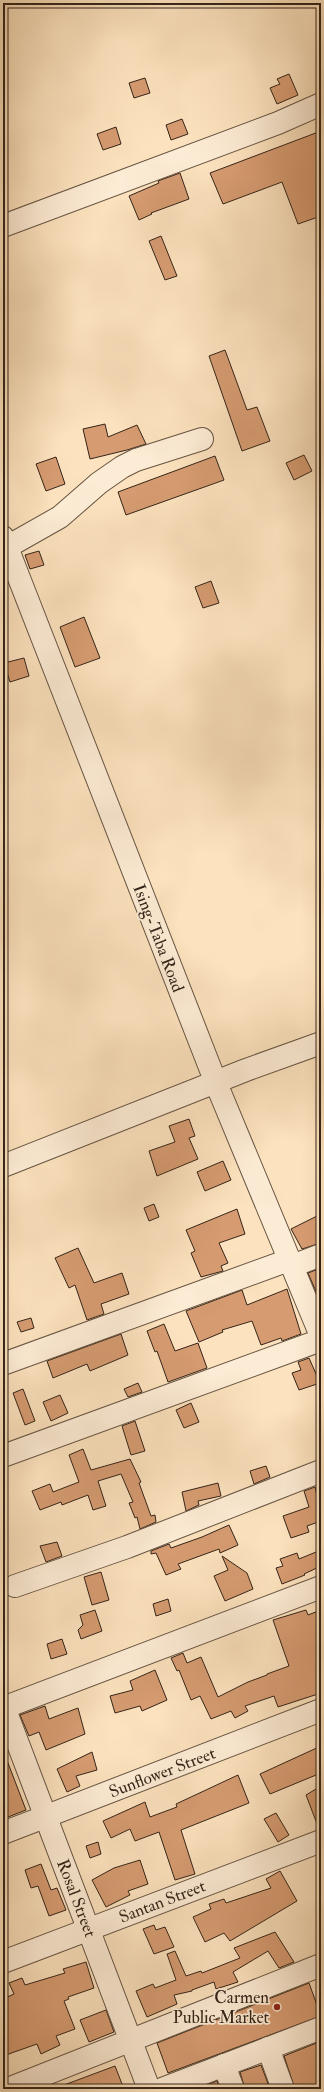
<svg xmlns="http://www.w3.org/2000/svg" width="324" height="2092" font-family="'IM FELL Double Pica',serif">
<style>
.building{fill:#d69b71;stroke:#342419}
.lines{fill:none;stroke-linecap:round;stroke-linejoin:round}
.minor-casing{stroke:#665442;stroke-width:24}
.minor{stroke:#fdecd5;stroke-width:22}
.poi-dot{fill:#8f2418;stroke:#fdecd5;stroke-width:1.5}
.labels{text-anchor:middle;stroke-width:3.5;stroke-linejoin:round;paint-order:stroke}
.street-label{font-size:17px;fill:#342419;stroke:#fdecd5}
.poi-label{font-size:17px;fill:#342419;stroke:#fdecd5;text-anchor:end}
</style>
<rect width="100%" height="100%" fill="#fce2be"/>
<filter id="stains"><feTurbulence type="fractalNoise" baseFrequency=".005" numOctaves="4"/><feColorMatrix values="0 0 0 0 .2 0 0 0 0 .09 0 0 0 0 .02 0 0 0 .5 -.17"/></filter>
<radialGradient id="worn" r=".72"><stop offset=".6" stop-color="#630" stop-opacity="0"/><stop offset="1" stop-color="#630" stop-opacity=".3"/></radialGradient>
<g class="building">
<polygon points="289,74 298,95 277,104 270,88 280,84 277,79"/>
<polygon points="145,78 150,93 134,98 129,83"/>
<polygon points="182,119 188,134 171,140 166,125"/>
<polygon points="116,127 121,144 103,150 97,134"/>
<polygon points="321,131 321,216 298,224 282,182 223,204 210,173"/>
<polygon points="180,173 189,199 151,213 152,214 139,220 129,196 159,183 158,181"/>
<polygon points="161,236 177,276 165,280 149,241"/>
<polygon points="225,350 247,410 257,407 270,441 242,451 209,356"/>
<polygon points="105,424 108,437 137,425 146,444 127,450 90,459 83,429"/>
<polygon points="304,455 312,471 294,480 286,463"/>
<polygon points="215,456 224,480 126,515 118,492"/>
<polygon points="56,457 65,484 46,491 36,464"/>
<polygon points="39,551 44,565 30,569 25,555"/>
<polygon points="211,581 219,603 203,608 195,587"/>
<polygon points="84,617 100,658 75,667 60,627"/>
<polygon points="24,658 29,676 10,682 4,663"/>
<polygon points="189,1119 195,1136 189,1138 198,1159 157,1176 149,1151 175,1142 169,1126"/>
<polygon points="223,1161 231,1180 205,1191 197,1172"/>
<polygon points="154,1204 159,1217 149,1221 144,1208"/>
<polygon points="237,1209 245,1234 219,1243 228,1263 221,1266 223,1271 201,1277 191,1253 195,1251 186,1230"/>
<polygon points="321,1214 321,1243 302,1249 291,1229"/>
<polygon points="78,1248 94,1283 122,1273 129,1294 101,1304 104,1314 87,1320 75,1285 69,1288 55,1258"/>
<polygon points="321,1268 321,1303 308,1273"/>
<polygon points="287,1289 301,1334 282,1341 281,1338 261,1345 252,1321 222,1330 223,1332 199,1342 186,1311 242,1290 247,1305"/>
<polygon points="31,1318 34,1328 21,1332 17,1322"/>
<polygon points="164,1324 175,1351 198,1343 207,1368 168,1382 157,1351 155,1352 147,1331"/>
<polygon points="121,1334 128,1355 90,1371 87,1364 53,1378 47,1361"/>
<polygon points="309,1358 320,1383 299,1390 292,1373 301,1370 298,1362"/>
<polygon points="138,1383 142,1392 128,1397 124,1389"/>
<polygon points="23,1389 35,1421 25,1425 13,1393"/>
<polygon points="60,1395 68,1413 51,1421 43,1402"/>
<polygon points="191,1403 199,1422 184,1428 176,1410"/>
<polygon points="135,1421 145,1451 131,1455 122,1426"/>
<polygon points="83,1449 91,1470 130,1459 141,1482 139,1483 151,1516 155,1515 156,1522 140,1529 137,1517 135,1518 129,1503 133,1502 121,1474 98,1481 106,1506 93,1510 88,1495 62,1505 61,1502 40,1510 32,1491 50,1484 53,1492 79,1482 69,1455"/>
<polygon points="266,1466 270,1477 254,1484 250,1471"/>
<polygon points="218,1483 221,1496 198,1501 199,1505 186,1511 182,1492"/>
<polygon points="315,1487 317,1496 321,1495 321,1521 307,1526 309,1532 291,1538 283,1516 309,1507 304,1491"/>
<polygon points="229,1525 238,1545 220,1553 219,1549 178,1564 181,1569 166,1575 156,1553 151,1554 151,1551 169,1544 171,1548 202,1537"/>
<polygon points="57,1542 62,1556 46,1562 40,1546"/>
<polygon points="321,1550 321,1566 304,1574 305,1575 282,1584 276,1568 283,1566 280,1559 297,1553 299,1559"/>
<polygon points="222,1556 247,1573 253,1589 225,1601 214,1576 228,1570"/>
<polygon points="101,1572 109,1600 92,1605 84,1577"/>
<polygon points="168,1599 171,1611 156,1616 153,1604"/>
<polygon points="95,1610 102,1631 81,1639 78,1630 83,1625 80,1615"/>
<polygon points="306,1610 308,1615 321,1610 321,1693 278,1707 274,1696 245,1706 248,1711 235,1718 231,1711 211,1719 200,1696 191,1700 179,1670 177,1671 171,1658 183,1653 187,1663 201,1657 218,1697 248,1682 267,1675 267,1674 289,1666 273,1620"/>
<polygon points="62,1639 67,1654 51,1659 47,1644"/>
<polygon points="155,1670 167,1700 142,1711 140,1706 115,1713 110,1696 133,1690 130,1681"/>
<polygon points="45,1706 49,1719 78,1708 85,1734 46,1750 39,1732 29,1736 20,1715"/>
<polygon points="321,1746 321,1773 270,1794 260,1774"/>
<polygon points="3,1750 26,1810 3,1819"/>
<polygon points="92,1752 97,1770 76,1776 80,1786 67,1792 57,1769"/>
<polygon points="238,1775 249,1803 181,1830 195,1874 175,1880 159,1832 135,1841 130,1829 111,1838 103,1821 145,1802 150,1817 177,1807 176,1804"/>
<polygon points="321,1786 321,1829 319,1829 306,1795"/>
<polygon points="276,1813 289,1835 278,1842 264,1819"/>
<polygon points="98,1842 101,1854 90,1858 86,1846"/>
<polygon points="140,1860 148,1884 128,1891 130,1895 106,1907 92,1880 114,1868"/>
<polygon points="41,1864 51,1890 57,1888 66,1910 49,1916 38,1886 31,1888 25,1870"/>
<polygon points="280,1871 297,1901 230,1941 224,1933 205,1942 193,1917 211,1909 209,1904 224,1899 226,1903 271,1888 266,1879"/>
<polygon points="154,1925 156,1930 165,1927 174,1947 154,1954 143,1929"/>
<polygon points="275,1932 294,1962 279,1968 268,1951 233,1972 238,1982 216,1989 214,1982 192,1990 192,1991 174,1995 177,2004 147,2017 136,1991 153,1984 155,1988 176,1980 167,1954 175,1951 186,1976 201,1971 202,1973 240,1958 234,1948"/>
<polygon points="86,1962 94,1988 68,1997 69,1999 64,2001 75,2029 56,2036 60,2045 41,2054 37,2044 3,2056 3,1999 14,1994 9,1983 22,1978 25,1985 65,1973 63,1969"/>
<polygon points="309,1983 321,2016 168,2073 157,2043"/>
<polygon points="106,2010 114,2032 89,2042 80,2020"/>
<polygon points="319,2042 321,2047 321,2089 295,2089 284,2056"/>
<polygon points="261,2065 270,2089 245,2089 240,2072"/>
<polygon points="115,2066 124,2089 56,2089 56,2088"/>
<polygon points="217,2081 220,2089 197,2089"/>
</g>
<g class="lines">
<defs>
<g id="minor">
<polyline points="3,226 278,123 321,104"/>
<polyline points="3,537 216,1083 321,1336"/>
<polyline points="7,547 60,517 99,483 122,467 136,460 202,439"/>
<polyline points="3,1166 246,1070 321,1043"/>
<polyline points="292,1266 321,1255"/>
<polyline points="3,1364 289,1260"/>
<polyline points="3,1456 321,1340"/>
<polyline points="15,1586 127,1547 321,1471"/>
<polyline points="4,1707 149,2089"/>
<polyline points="3,1708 321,1587"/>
<polyline points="3,1833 321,1710"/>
<polyline points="3,1962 321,1841"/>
<polyline points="268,2048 283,2089"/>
<polyline points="224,2065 233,2089"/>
<polyline points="8,2089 321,1965"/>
<polyline points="162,2089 321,2028"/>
</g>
</defs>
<use href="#minor" class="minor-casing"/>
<use href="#minor" class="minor"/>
</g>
<circle class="poi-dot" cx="277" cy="2007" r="4"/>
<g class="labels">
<g class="street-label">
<text transform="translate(159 938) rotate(69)" y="6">Ising-Taba Road</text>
<text transform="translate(162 1772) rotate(-21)" y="6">Sunflower Street</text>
<text transform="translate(77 1898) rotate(69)" y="6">Rosal Street</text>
<text transform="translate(162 1901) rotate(-21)" y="6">Santan Street</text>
</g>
<g class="poi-label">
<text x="269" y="2003">Carmen<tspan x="269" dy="20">Public Market</tspan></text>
</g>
</g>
<rect width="324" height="2092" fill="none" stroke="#fce2be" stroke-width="16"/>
<rect x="4" y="4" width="316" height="2084" fill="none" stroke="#342419" stroke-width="2"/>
<rect x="8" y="8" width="308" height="2076" fill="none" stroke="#342419"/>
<rect width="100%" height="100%" filter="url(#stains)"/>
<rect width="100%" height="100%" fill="url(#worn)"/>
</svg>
